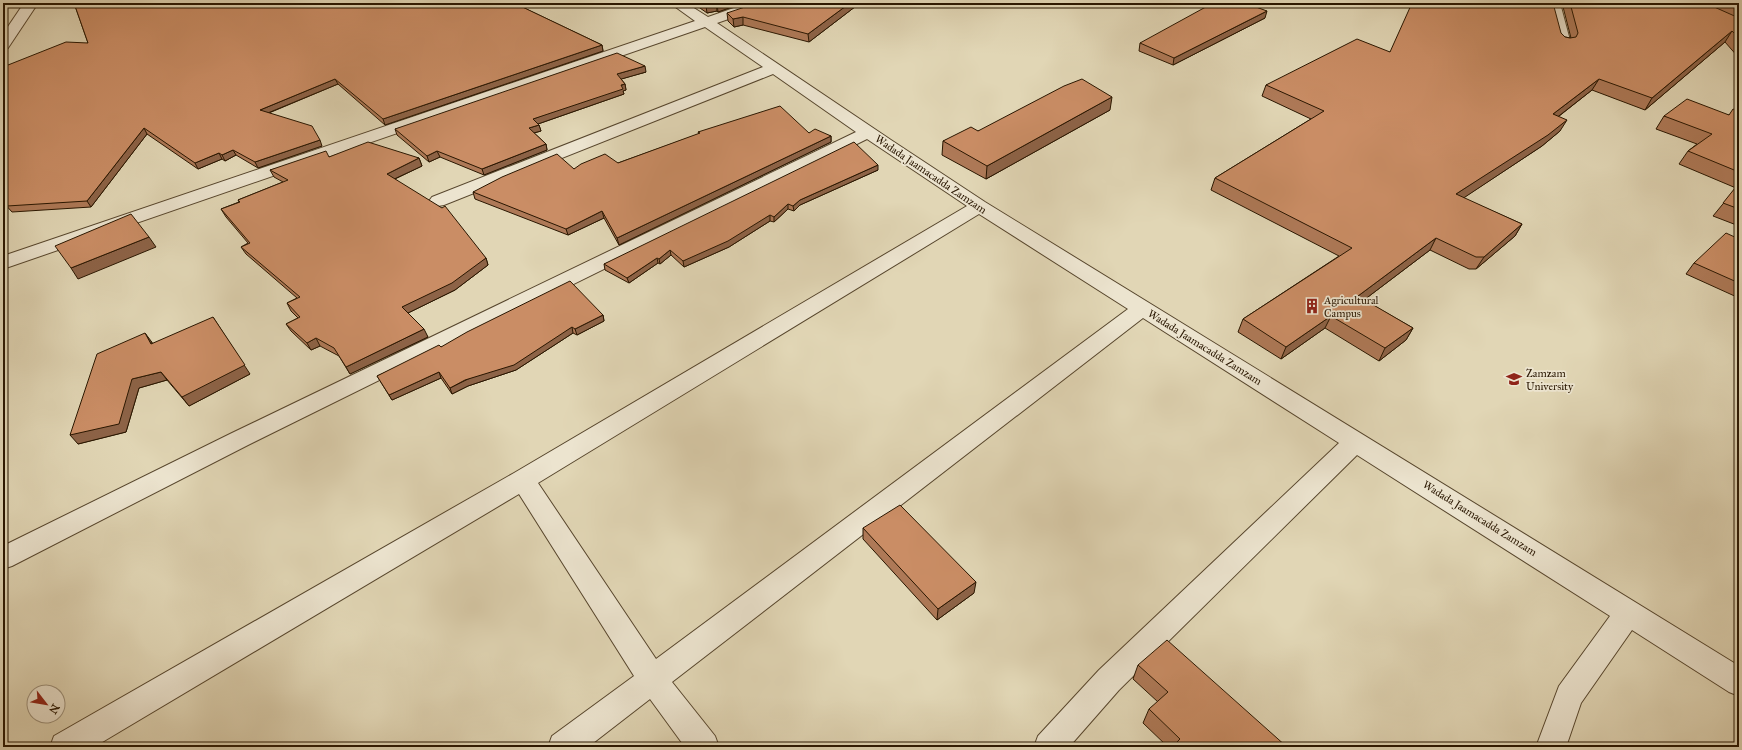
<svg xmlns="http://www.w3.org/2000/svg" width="1742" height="750" font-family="'IM FELL Great Primer',serif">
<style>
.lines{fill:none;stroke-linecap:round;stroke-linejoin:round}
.minor-casing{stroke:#57462d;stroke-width:2}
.minor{fill:#ece4cf;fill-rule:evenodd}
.wall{fill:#ae7957;stroke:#291600}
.shaded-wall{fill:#8d6347;stroke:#291600}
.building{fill:#ca8d65;stroke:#291600}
.labels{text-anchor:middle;stroke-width:3.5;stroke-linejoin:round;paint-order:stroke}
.street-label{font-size:11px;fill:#291600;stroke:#ece4cf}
.poi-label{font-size:11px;fill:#291600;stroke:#ece4cf;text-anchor:start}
</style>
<rect width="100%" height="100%" fill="#e1d6b5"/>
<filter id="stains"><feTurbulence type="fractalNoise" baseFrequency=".005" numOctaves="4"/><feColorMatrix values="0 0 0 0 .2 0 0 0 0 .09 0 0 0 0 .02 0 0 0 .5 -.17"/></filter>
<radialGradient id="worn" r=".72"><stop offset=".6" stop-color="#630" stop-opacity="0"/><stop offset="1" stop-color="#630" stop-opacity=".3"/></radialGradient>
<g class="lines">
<defs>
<g id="minor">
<polygon points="24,3 38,3 8,48 3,49 3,34"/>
<path d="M670 3H686L708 17 748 3H768L766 6 717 23 891 140 985 202 1739 666V696L1729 692 1632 630 1581 703 1566 747H1536L1559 686 1610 616 1357 455 1119 690 1069 747H1034L1038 736 1099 670 1339 443 1143 318 672 682 715 736 719 747H685L650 699 588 747H548L552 736 634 676 519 494 94 747H50L54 736 514 473 967 206 867 139 248 445 12 566 3 569V546L232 433 856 132 773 74 444 205 438 206 432 205 429 201 432 197 763 67 705 27 3 269V256L695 21ZM979 214 1128 309 656 659 538 483Z"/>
<polygon points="1546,3 1560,3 1571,44 1569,47 1564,48 1559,47 1557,44"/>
</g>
</defs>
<use href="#minor" class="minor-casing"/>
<use href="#minor" class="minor"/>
</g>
<g class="wall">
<polygon points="74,3 528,3 520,6 602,45 603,51 385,125 338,84 269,113 322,146 258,168 236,155 225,161 222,159 198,169 147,134 91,207 12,212 3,202 3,67 88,43"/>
<polygon points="693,3 743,3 718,12 717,11 707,13"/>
<polygon points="860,3 809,42 743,25 734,27 728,21 727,13"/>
<polygon points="884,3 897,3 890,6"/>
<polygon points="1562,3 1711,3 1712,6 1717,8 1714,3 1739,3 1739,58 1725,42 1645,110 1592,90 1558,117 1560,131 1542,146 1463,198 1522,224 1515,236 1476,269 1469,269 1430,250 1364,300 1413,328 1406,340 1379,361 1325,328 1281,359 1238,332 1243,319 1339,256 1211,190 1215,178 1311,119 1262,96 1266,85 1390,52 1561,33 1565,37 1571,38"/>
<polygon points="1265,18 1173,65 1139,51 1140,43"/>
<polygon points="646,72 621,79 625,84 626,90 623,91 624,94 538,124 539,125 541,131 534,133 546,144 547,150 484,175 440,157 429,162 397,135 395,129"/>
<polygon points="1110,110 986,179 942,155 943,141 978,131"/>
<polygon points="1739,111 1739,226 1713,216 1736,188 1679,164 1688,151 1697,144 1656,129 1664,116 1729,115"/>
<polygon points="698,132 809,133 831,136 831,142 619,245 604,218 568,235 475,199 473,192 574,169 618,163 699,134"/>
<polygon points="329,157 419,158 422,166 395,179 486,258 488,265 455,290 408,313 428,337 350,374 339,356 320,346 311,350 291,331 286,324 298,318 291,311 287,303 297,298 246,254 241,247 248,243 226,217 221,209 239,202 238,200 283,182 274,177 270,170"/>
<polygon points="878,170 800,205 794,211 788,209 774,222 770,221 729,247 684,267 671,255 660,264 658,263 629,283 605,270 604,264"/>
<polygon points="1739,239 1739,298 1686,274 1694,263"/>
<polygon points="603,315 604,321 577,335 573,333 516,370 468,386 452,394 441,378 392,400 377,376 441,347"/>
<polygon points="151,341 152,343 250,374 189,406 167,380 139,388 126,432 78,444"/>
<polygon points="863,528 974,593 937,620 863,539"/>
<polygon points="1138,665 1287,747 1168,747 1143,723 1149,709 1158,702 1133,679"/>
</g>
<g class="shaded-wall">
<polygon points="514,3 528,3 515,8"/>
<polygon points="716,3 717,11 707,13 706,6"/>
<polygon points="721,3 743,3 718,12 717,4"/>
<polygon points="850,3 860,3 809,42 808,34"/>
<polygon points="891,3 897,3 890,6"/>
<polygon points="1267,11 1265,18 1173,65 1174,58"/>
<polygon points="743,17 743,25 734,27 733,19"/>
<polygon points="1732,31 1725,42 1645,110 1652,98"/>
<polygon points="602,45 603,51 385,125 383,119"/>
<polygon points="645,66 646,72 618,80 617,74"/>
<polygon points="335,79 338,84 263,115 260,110"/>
<polygon points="1599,79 1592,90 1546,126 1553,114"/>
<polygon points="625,84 626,90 623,91 624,94 535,125 533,119"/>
<polygon points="1112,97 1110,110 986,179 987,166"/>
<polygon points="1567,120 1560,131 1542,146 1450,207 1456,194"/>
<polygon points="539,125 541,131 530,134 529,128"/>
<polygon points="144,128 147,134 91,207 87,201"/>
<polygon points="831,136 831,142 619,245 617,238"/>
<polygon points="320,140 322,146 258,168 255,162"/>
<polygon points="546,144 547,150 484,175 482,169"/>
<polygon points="233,150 236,155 225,161 222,155"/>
<polygon points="437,151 440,157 429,162 427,156"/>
<polygon points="219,153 222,159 198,169 195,163"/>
<polygon points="419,158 422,166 390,181 387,174"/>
<polygon points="878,165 878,170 800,205 794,211 793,206 800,200"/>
<polygon points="788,204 788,209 774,222 774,217"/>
<polygon points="602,211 604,218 568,235 566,229"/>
<polygon points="770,215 770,221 729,247 684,267 683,261"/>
<polygon points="1522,224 1515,236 1476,269 1484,257"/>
<polygon points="149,237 156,247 78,279 71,268"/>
<polygon points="1436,238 1430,250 1352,309 1358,296"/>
<polygon points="670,250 671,255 660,264 659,259"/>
<polygon points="486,258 488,265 455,290 406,314 402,307"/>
<polygon points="657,258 658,263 629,283 627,278"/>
<polygon points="603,315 604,321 577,335 575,329"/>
<polygon points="1331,316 1325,328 1281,359 1286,347"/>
<polygon points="213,317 250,374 189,406 182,397"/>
<polygon points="572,327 573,333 516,370 468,386 452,394 450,388"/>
<polygon points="1413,328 1406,340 1379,361 1385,348"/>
<polygon points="424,329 428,337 350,374 346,367"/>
<polygon points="145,333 151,341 157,353 151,344"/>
<polygon points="316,338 320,346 311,350 307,343"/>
<polygon points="161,372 167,380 139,388 126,432 78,444 70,435 132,379"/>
<polygon points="439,372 441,378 392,400 389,395"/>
<polygon points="976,582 974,593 937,620 938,609"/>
</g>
<g class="building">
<polygon points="74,3 514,3 602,45 383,119 335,79 260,110 312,126 320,140 255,162 233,150 222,155 219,153 195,163 144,128 87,201 7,206 3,201 3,67 66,42 88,43"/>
<polygon points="702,3 721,3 717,4 716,3 706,6"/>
<polygon points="757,3 850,3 808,34 743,17 733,19 727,13"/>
<polygon points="1213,3 1245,3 1267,11 1174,58 1140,43"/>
<polygon points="1412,3 1553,3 1561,33 1565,37 1570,38 1576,37 1578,33 1570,3 1711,3 1712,6 1739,18 1739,38 1732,31 1652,98 1599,79 1553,114 1567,120 1548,135 1456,194 1522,224 1484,257 1476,257 1436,238 1358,296 1413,328 1385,348 1331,316 1286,347 1243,319 1352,248 1215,178 1324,111 1266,85 1357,39 1390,52"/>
<polygon points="1734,3 1739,3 1739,6"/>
<polygon points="617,53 645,66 617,74 625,84 621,85 623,89 533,119 539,125 529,128 546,144 482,169 437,151 427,156 395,129"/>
<polygon points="1082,79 1112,97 987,166 943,141 971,127 978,131 1064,86"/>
<polygon points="1687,99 1729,115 1733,109 1739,111 1739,172 1688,151 1712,134 1664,116"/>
<polygon points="780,106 809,133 815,129 831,136 617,238 602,211 566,229 473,192 502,177 557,154 574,169 581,164 605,154 618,163 700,133 698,132"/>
<polygon points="368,142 419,158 387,174 442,208 445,206 486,258 452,283 402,307 424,329 346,367 334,348 316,338 307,343 286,324 300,317 287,303 300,297 241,247 250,243 221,209 240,202 238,200 288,180 270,170 326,151 329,157"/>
<polygon points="854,142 878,165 800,200 793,206 788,204 774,217 770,215 728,241 683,261 670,250 659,259 657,258 627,278 604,264"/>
<polygon points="1739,183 1739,209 1723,203"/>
<polygon points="131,214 149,237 71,268 55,246"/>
<polygon points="1726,233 1739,239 1739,283 1694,263"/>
<polygon points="570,281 603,315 575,329 572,327 514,365 465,380 450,388 439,372 389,395 377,376 439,345 441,347 467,332"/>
<polygon points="213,317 245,365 182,397 161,372 132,379 119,424 70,435 97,354 145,333 151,344"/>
<polygon points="900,505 976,582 938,609 863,528"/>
<polygon points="1167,640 1287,747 1172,747 1180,739 1149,709 1168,692 1138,665"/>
</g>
<defs>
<symbol id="building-bare" viewBox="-9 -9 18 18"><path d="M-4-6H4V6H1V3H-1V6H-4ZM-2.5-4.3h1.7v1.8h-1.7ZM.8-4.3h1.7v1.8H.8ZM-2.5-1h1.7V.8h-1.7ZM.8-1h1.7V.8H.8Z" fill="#8f2418" stroke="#ece4cf" stroke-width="2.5" paint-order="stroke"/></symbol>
<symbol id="university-bare" viewBox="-9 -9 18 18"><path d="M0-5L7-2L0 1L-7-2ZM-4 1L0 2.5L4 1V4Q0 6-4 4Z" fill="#8f2418" stroke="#ece4cf" stroke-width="2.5" paint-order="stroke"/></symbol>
</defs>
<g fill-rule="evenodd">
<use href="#building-bare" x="1301" y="295" width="22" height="22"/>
<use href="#university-bare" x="1503" y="368" width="22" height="22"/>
</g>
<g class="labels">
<g class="street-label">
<text transform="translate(931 174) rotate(34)" y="4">Wadada Jaamacadda Zamzam</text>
<text transform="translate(1205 347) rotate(32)" y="4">Wadada Jaamacadda Zamzam</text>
<text transform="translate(1480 518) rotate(32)" y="4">Wadada Jaamacadda Zamzam</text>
</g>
<g class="poi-label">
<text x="1324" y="304">Agricultural<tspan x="1324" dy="13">Campus</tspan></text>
<text x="1526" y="377">Zamzam<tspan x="1526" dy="13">University</tspan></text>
</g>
</g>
<rect width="1742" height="750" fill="none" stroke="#e1d6b5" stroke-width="16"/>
<rect x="4" y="4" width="1734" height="742" fill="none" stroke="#291600" stroke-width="2"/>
<rect x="8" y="8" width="1726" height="734" fill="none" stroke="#291600"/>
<g transform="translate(46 704) rotate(121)"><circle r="19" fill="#ece4cf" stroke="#9e927c"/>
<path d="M0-3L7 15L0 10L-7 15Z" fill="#8f2418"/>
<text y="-6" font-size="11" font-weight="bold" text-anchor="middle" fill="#291600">N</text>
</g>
<rect width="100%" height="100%" filter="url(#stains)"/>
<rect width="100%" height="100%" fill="url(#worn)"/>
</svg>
